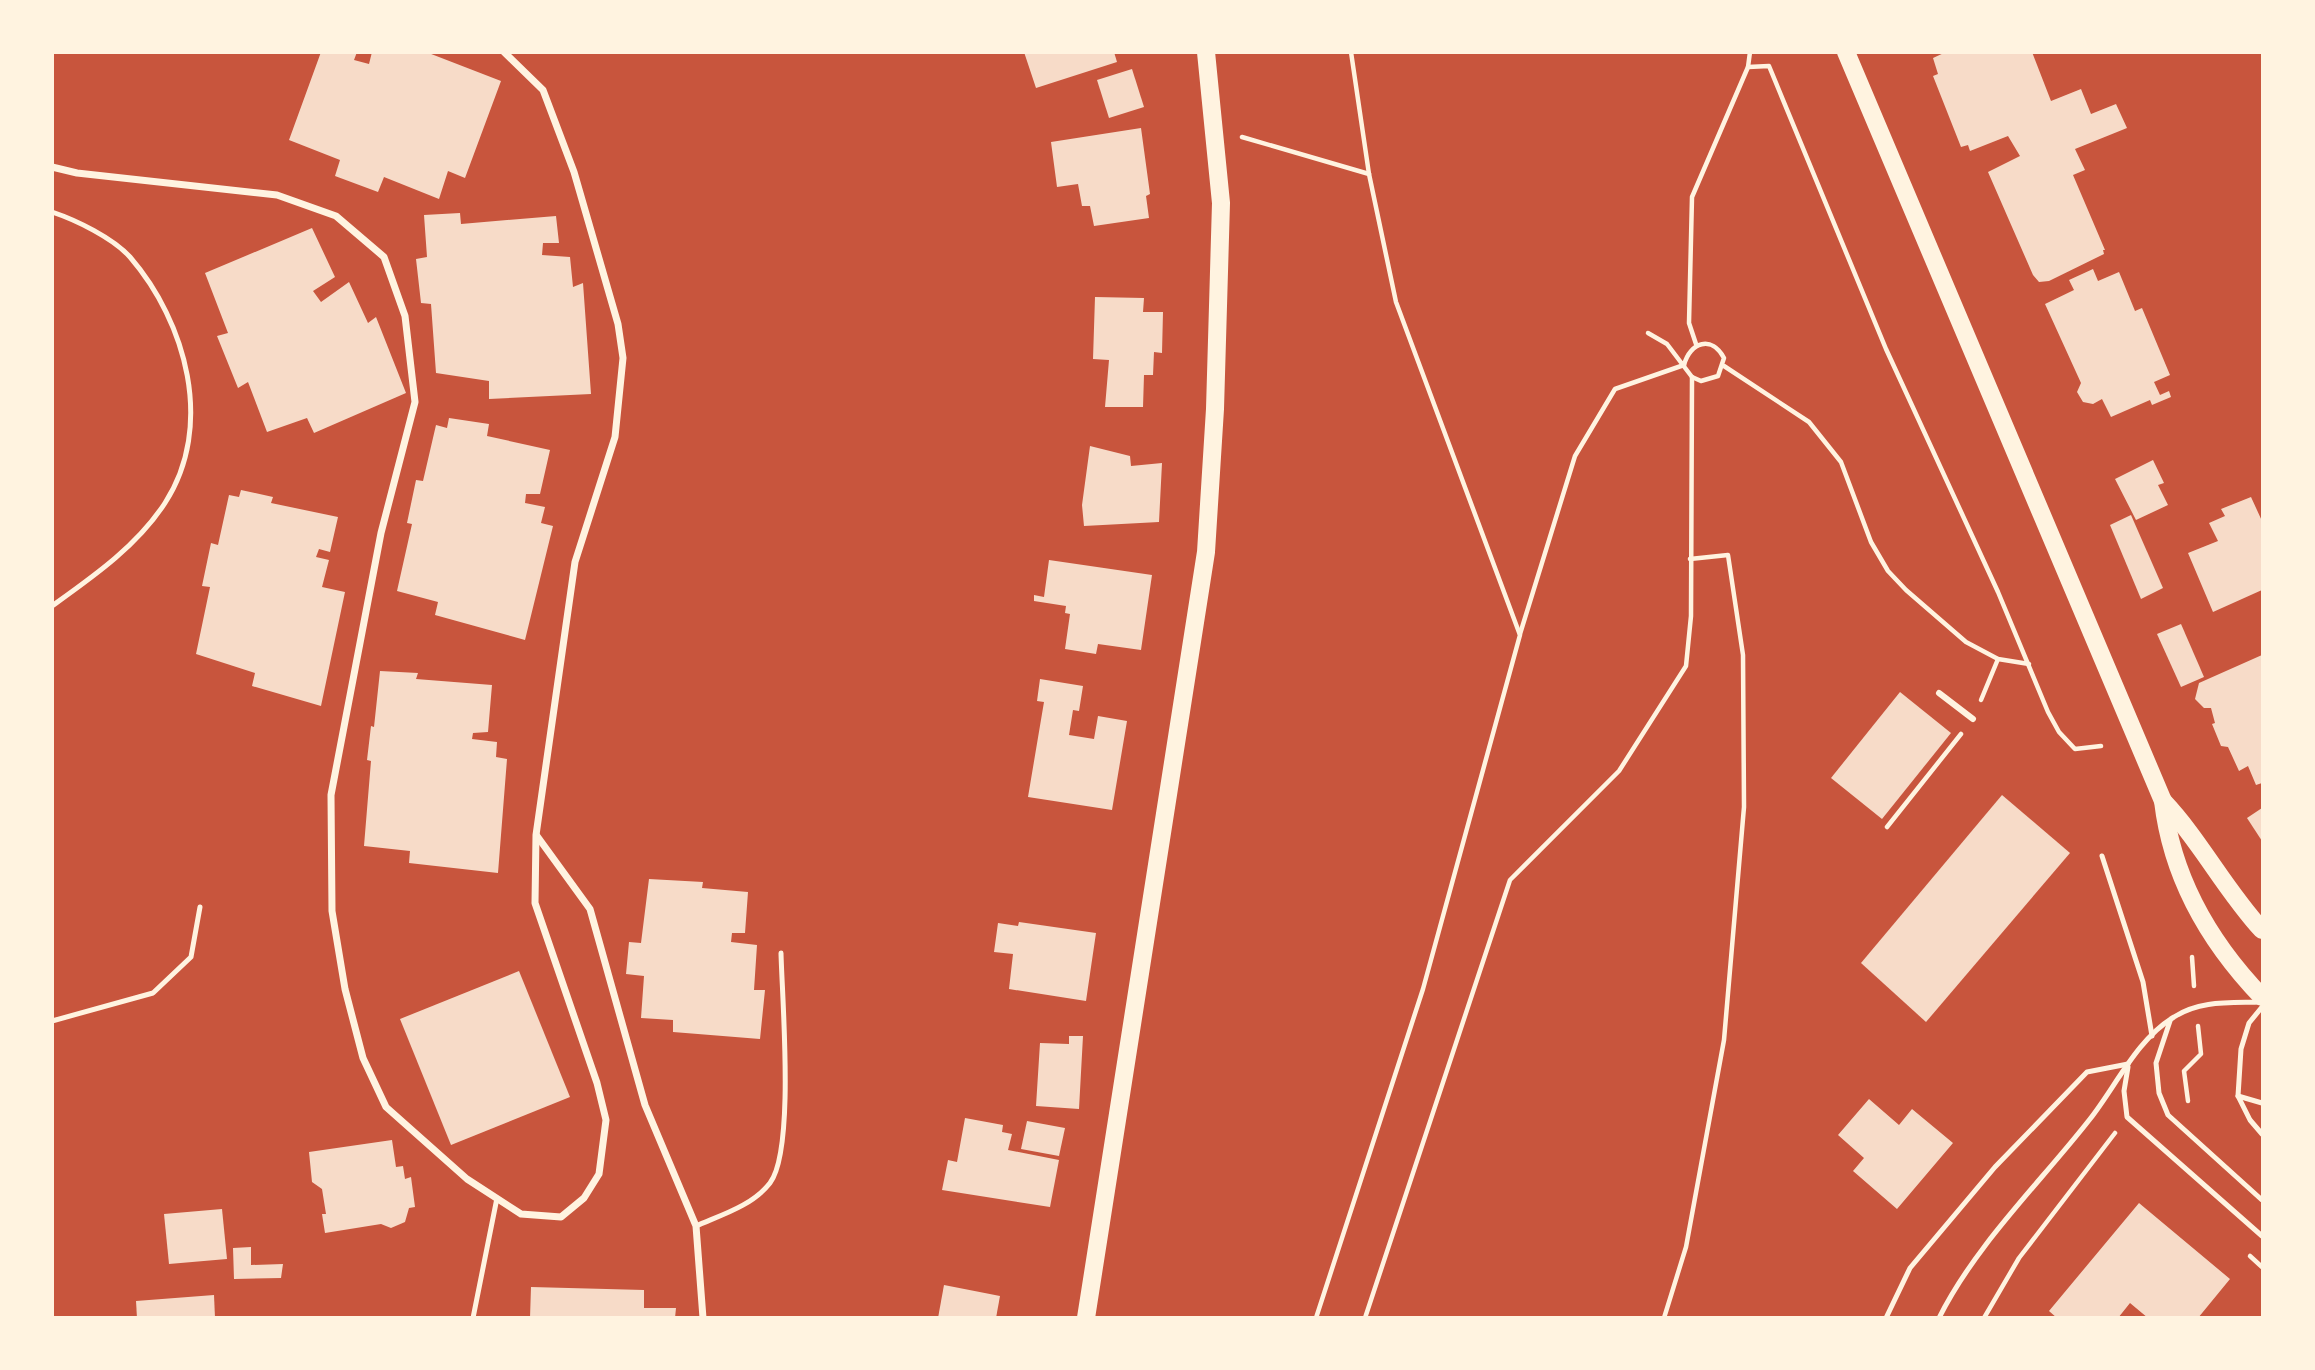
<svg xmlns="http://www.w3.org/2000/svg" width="2315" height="1370" font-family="'Golos Text',sans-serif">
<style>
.building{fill:#f7dbc8}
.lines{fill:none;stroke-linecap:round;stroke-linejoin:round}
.path{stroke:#fff3e0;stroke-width:4.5}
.service{stroke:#fff3e0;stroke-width:5}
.pedestrian{stroke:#fff3e0;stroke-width:6}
.minor{stroke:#fff3e0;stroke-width:7}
.primary{stroke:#fff3e0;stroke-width:18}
</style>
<rect width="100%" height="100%" fill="#c8553d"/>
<g class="building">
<polygon points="321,52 357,52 354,60 369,64 372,52 426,52 501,81 465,178 448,171 439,199 384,177 378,192 335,176 340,160 289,140"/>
<polygon points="1024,52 1114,52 1117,62 1036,88"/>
<polygon points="1946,52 2032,52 2051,101 2081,89 2091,114 2116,104 2127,128 2075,149 2085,170 2073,175 2105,250 2103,250 2104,254 2049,281 2039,282 2033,275 1988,172 2020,156 2008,136 1970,151 1968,145 1961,147 1933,76 1938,74 1933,58"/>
<polygon points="1132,69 1144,107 1109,118 1097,80"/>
<polygon points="1141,128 1150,194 1146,196 1149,218 1094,226 1090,206 1082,206 1078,184 1057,187 1051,142"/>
<polygon points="460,213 461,224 556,216 559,243 543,243 542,255 570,257 573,287 583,283 591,394 489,399 489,381 436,373 431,304 421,303 416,259 427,257 424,215"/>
<polygon points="312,228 335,277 313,291 321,302 349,282 368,323 376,317 406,393 314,433 307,418 267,432 248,382 238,388 217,336 228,333 205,273"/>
<polygon points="2093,269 2098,281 2119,272 2135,311 2142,308 2170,375 2154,382 2160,395 2169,391 2171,397 2152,405 2150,400 2111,417 2102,399 2093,404 2083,402 2077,392 2081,383 2045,304 2074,290 2069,280"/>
<polygon points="1095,297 1144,298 1143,312 1163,312 1162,353 1154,352 1153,375 1144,375 1143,407 1105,407 1109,360 1093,359"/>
<polygon points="449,418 489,424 487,436 550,450 540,494 526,494 525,503 545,507 541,523 553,526 525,640 435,615 438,602 397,591 412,524 407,523 416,480 423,481 436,425 447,428"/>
<polygon points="1090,446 1130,456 1131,466 1162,463 1159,522 1084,526 1082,505"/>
<polygon points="2153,460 2164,483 2158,485 2168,505 2136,520 2115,479"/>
<polygon points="241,490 273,497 271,503 338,517 330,552 319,549 316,557 329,560 322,587 345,592 321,706 252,686 255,673 196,654 210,587 202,586 211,543 218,545 229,495 239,497"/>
<polygon points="2251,497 2262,521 2262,590 2213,612 2188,553 2218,541 2209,523 2225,516 2221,509"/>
<polygon points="2131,515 2163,588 2141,599 2110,525"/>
<polygon points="1049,560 1152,575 1141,650 1098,644 1096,654 1065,649 1070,614 1065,613 1066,606 1034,601 1034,595 1044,597"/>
<polygon points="2181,624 2204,677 2181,687 2157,634"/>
<polygon points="2262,655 2262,783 2256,785 2248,766 2239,771 2228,747 2221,746 2212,724 2215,723 2211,708 2204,708 2195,699 2199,683"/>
<polygon points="380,671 418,673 416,679 492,685 488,732 473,733 472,739 497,742 496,757 507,759 498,873 409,863 410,851 364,846 371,761 367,760 371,726 374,727"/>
<polygon points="1040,679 1083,686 1079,711 1073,710 1069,735 1094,739 1098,716 1127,721 1112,810 1028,797 1044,702 1037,701"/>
<polygon points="1900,692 1951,733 1882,819 1831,778"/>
<polygon points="2002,795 2070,853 1926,1022 1861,963"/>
<polygon points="2262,808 2262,841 2247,818"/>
<polygon points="649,879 703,882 702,888 748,892 745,933 732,933 731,942 757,945 754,990 765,990 760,1039 673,1032 673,1020 641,1018 644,976 626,974 629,942 641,943"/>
<polygon points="1019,922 1096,933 1086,1001 1009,989 1013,954 994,952 998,923 1018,926"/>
<polygon points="519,971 570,1097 451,1145 400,1019"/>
<polygon points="1069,1036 1083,1036 1079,1109 1036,1106 1040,1043 1069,1044"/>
<polygon points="1869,1099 1899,1125 1912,1109 1953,1143 1897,1209 1853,1171 1864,1158 1838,1135"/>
<polygon points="965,1118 1003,1125 1002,1132 1012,1134 1008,1150 1059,1160 1050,1207 942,1190 948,1160 957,1162"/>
<polygon points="1027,1121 1065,1128 1059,1156 1021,1149"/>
<polygon points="392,1140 396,1167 403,1166 405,1179 411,1177 415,1207 409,1208 405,1222 391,1228 381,1224 325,1233 322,1214 326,1214 322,1189 312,1182 309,1152"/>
<polygon points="2139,1203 2230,1279 2198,1318 2148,1318 2130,1303 2118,1318 2057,1318 2049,1311"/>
<polygon points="222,1209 227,1259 169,1264 164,1214"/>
<polygon points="251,1247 251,1265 283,1264 281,1278 234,1279 233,1248"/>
<polygon points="944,1285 1000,1296 996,1318 938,1318"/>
<polygon points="531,1287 644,1290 644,1308 676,1308 675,1318 530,1318"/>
<polygon points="214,1295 215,1318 137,1318 136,1301"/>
</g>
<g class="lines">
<g class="path">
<polyline points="1748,67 1769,66 1886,349 1998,592 2048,712 2059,732 2075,749 2101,746"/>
<polyline points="1242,137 1369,174"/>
<path d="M1648 333 1667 344 1692 377 1701 381 1718 376 1724 358C1712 335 1690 342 1684 365"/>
<polyline points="1696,344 1689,323 1692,197 1748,67 1750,52"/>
<polyline points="1724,366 1809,422 1841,462 1871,542 1888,571 1906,590 1966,642 1998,659 2029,664"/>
<polyline points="1520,634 1575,456 1615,389 1684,365"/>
<polyline points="1981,700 1998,659"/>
<polyline points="1887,827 1961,734"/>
<polyline points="2192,957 2194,986"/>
<polyline points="2188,1101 2184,1071 2201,1054 2198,1026"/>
<polyline points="2250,1256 2262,1267"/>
<polyline points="1316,1318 1423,989 1520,635 1396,302 1369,174 1351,52"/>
<polyline points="1365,1318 1510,880 1619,771 1686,666 1691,616 1692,377"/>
<polyline points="1664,1318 1686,1247 1724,1040 1744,807 1743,655 1728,555 1690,559"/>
<polyline points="1984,1318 2019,1258 2115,1133"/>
</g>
<g class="service">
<path d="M52 212C76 220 113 238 130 257 186 322 215 426 165 503 137 546 94 576 52 606"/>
<polyline points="2102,856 2143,982 2152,1036"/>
<polyline points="2262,1007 2249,1023 2241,1049 2238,1096 2250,1120 2262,1134"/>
<polyline points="52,1021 153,993 191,957 200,907"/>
<polyline points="2170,1021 2156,1063 2159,1093 2168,1115 2262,1200"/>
<polyline points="2128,1067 2124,1091 2127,1117 2262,1236"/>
<polyline points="2238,1096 2262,1103"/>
<path d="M696 1226C721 1215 752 1206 770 1183 795 1150 782 999 781 953"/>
<polyline points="473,1318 497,1198"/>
<polyline points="1886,1318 1910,1268 1995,1167 2087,1072 2128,1064"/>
<path d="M1939 1318C1976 1244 2040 1183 2090 1119 2116 1086 2137 1039 2174 1017 2200 1000 2230 1003 2261 1002"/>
</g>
<polyline class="pedestrian" points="1939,693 1973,719"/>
<g class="minor">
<polyline points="52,167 77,173 277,195 336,216 384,257 405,316 415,402 381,533 331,795 332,911 345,989 363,1058 386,1107 467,1179 521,1214 561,1217 584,1198 599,1174 606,1120 597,1083 535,903 536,835 575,562 615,437 623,358 618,324 574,172 543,90 504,52"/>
<polyline points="537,836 590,909 645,1105 696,1226 703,1318"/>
</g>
<g class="primary">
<path d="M1846 52 2163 801C2172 878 2209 942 2262 997"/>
<path d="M2163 801C2200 840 2225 890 2262 930"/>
<polyline points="1086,1318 1206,552 1215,409 1221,203 1206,52"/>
</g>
</g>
<rect width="2315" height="1370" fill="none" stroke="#fff3e0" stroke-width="108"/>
</svg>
